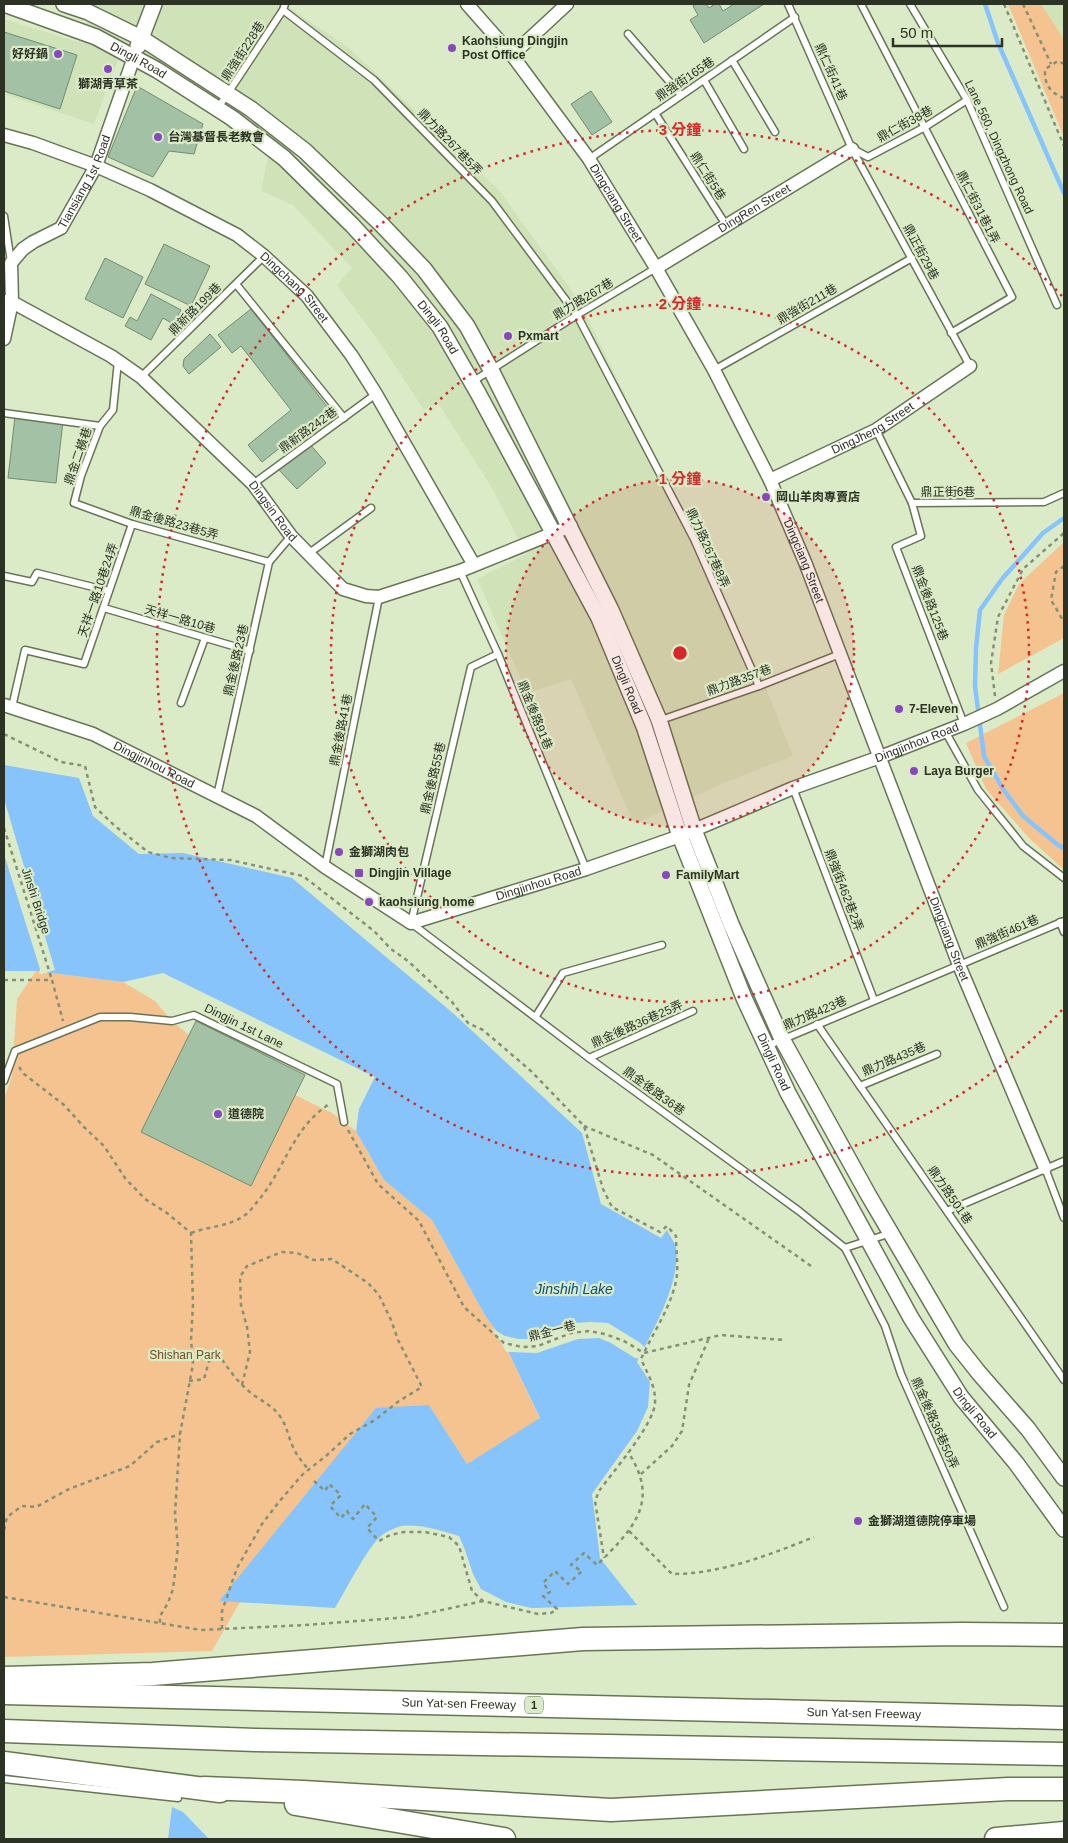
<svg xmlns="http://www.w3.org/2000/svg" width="1068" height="1843" font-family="Arial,'Noto Sans TC',sans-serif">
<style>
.built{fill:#d0e3b8}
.green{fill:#f4c390}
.water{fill:#86c4fb}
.pier{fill:#dbebc7}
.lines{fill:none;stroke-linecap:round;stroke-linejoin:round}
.stream{stroke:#86c4fb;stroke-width:4.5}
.building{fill:#a3c1a5;stroke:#708d72}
.service-casing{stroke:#677555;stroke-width:9}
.minor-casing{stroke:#677555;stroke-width:15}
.tertiary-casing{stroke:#677555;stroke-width:18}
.motorway-casing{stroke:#677555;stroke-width:25}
.path{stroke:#859077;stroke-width:2.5;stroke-dasharray:4 4;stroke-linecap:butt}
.service{stroke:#fff;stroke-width:6}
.minor{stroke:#fff;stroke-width:12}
.tertiary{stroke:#fff;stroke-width:15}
.motorway{stroke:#fff;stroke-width:22}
.ring{fill:none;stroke:#d62828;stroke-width:2.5;stroke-dasharray:2.5 5}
.poi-dot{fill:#8848bd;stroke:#dbebc7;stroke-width:2}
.labels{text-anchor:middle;stroke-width:4.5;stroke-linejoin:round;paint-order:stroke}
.shield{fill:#dbebc7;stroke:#606a55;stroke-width:1}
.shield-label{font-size:11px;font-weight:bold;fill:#2c3224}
.poi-label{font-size:12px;font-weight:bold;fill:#2c3224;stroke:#dbebc7;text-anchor:start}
.street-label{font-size:12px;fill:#2c3224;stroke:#dbebc7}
.park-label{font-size:12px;fill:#754e22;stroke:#dbebc7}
.water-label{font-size:14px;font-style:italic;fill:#074f82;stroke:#dbebc7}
.centre{fill:#d62828;stroke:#dbebc7;stroke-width:2.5}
.ring-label{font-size:15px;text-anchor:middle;font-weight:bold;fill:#d62828;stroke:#dbebc7;stroke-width:4.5;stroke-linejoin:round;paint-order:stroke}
</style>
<rect width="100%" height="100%" fill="#dbebc7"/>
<g class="built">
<polygon points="95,4 284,4 348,47 498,189 580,302 762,678 793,756 726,782 634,824 571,679 527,693 477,579 526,554 492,488 438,403 424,410 380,343 337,285 352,268 293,205 261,191 268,156 205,111 155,79 118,60 94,124 4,94 4,19 78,42"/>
<polygon points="1041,4 1064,4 1064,39"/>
</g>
<g class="green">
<polygon points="1008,4 1041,4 1064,39 1064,137"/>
<polygon points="1064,542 1064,638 998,674 1004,615 1019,584"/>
<polygon points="1064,693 1064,870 1029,838 986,789 966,743"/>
<polygon points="36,971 123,982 155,1001 172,1021 189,1035 142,1132 251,1186 295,1095 332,1113 356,1131 384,1180 432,1220 486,1317 502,1338 540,1419 467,1464 429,1405 219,1601 240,1602 212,1651 4,1657 4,1099 12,1076 17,999"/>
</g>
<g class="water">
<path d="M4 765 79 778 93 816 139 854 183 853 292 878 454 1014 582 1133 601 1204 661 1238 667 1230C669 1235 675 1242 676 1248 681 1282 652 1332 637 1362L650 1382 648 1407 637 1431 592 1494 600 1558 637 1605 531 1608 506 1602 481 1589 473 1574 465 1550 459 1536C443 1531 414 1522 398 1527 393 1529 385 1532 381 1536 367 1548 346 1590 335 1608L219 1601 376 1408 429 1405 467 1464 540 1418 502 1338 486 1317 432 1220 384 1180 356 1131 359 1109 375 1077 163 973 123 982 36 971H4Z"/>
<polygon points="172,1807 183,1812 209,1839 168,1839"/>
</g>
<g class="pier">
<polygon points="4,799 55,970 42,974 39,974 40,969 4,854"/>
<polygon points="590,1322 608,1323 639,1342 646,1348 641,1359 635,1358 611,1343 599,1338 578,1339 537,1353 506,1352 499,1339 491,1328 505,1336 519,1339 535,1339 548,1335 560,1328 575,1323"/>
</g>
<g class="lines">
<g class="stream">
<polyline points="985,4 998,43 1064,193"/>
<polyline points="1064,518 1043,533 1002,579 980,610 976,648 975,686 984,756 1003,789 1023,816 1058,845 1064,848"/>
</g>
</g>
<g class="building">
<polygon points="696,4 706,4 709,8 715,4 719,4 723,11 734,4 764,4 704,43 690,20 698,15 693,6"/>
<polygon points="4,32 77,55 60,109 4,91"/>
<polygon points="137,86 203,124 194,154 169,151 153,177 108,157"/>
<polygon points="591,91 612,122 592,135 571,104"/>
<polygon points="164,244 210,266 191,306 145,284"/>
<polygon points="105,258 143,277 123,318 85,299"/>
<polygon points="151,294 181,310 173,324 163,318 151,340 125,326 130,317 137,321"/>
<polygon points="251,309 329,409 262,462 248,445 291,410 241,346 232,353 218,335"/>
<polygon points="210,334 221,347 189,374 183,366 184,359"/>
<polygon points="15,416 63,421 56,483 8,478"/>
<polygon points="309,443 326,463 297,489 279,470"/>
<polygon points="196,1021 305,1075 251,1186 141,1132"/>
</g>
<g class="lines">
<defs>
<g id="service">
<polyline points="788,4 852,149 970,366"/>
<polyline points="861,4 1012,297 951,333"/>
<polyline points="910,4 967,100 1057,305"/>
<polyline points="283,10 374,80 492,201 577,315 694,539 759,686"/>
<polyline points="628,34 681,95"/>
<polyline points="732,60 775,132"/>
<polyline points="704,80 744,149"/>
<polyline points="218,108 283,10 285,4"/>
<polyline points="655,113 726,225"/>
<polyline points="853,149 868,157 925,127 967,100"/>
<polyline points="589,159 795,17"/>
<polyline points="4,216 11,262"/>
<polyline points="236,284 344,418"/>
<polyline points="118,361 113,410 100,426 81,476 74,503 132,524 269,562"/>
<polyline points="714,370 912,258"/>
<polyline points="141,377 264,256"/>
<polyline points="472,382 577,315 656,268"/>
<polyline points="4,413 100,426"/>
<polyline points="876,430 912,503 1044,502 1064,493"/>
<polyline points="253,484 376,394"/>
<polyline points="912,503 921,536 896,547 964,724"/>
<polyline points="308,554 371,508"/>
<polyline points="460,571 498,654 586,869"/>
<polyline points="4,576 32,582 37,573 109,591"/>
<polyline points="104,608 250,651"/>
<polyline points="498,654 471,667 411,923 589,1058 799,1211 845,1248 891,1233"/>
<polyline points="181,703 205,638"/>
<polyline points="12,707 25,650 84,664 132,524"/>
<polyline points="658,721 759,686 840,654"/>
<polyline points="945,731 978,790 1023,846 1064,878"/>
<polyline points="793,788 874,1000"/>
<polyline points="217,796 269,562 291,536"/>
<polyline points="325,867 379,597"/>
<polyline points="1060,922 1064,932"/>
<polyline points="536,1016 563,973 662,945"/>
<polyline points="817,1024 1064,1380"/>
<polyline points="767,1046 1064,921"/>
<polyline points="589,1058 693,1011"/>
<polyline points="4,1081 15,1051 100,1017 130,1017 172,1021 194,1015 337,1084 344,1122"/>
<polyline points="860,1086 937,1054"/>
<polyline points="1045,1168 1064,1218"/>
<polyline points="947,1211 1064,1161"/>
<polyline points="845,1248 885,1326 901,1374 1004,1607"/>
<polyline points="4,1779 178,1798"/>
</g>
<g id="minor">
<path id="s1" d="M467 4 512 55 589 159 656 268 714 370 770 480 805 562 959 965 1045 1168"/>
<polyline points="512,55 567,4"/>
<path id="s2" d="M4 135 33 143 96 166 150 190 237 235 264 256 307 296 352 356 376 394 474 565"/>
<path id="s3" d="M656 268 852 149"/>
<path id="s4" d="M4 301 12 302 111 356 141 377 253 484 291 536 343 589 366 596 379 597 460 571 571 526"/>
<path id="s5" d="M4 339 12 302 11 263 23 249 33 242 61 228 96 166 134 57"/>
<path id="s6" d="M770 480 876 430 970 366"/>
<path id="s7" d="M4 705 93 734 256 816 325 867 411 923 586 869 680 836 793 788 880 757 964 724 997 709 1064 671"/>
</g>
<g id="tertiary">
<path id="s8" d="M4 4 96 37 157 70 232 118 284 158 352 225 400 277 440 327 478 393 599 618 644 726 680 836 744 998 788 1093 911 1318 961 1397 1016 1463 1064 1529"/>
<polyline points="64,4 88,12 141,38 251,109 305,151 382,225 424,269 467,326 491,370 611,610 659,720 694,830 731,924 782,1039 869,1196 956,1344 979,1373 1028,1429 1064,1478"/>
<polyline points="138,46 154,4"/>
</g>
<g id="motorway">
<polyline points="4,1678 153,1674 583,1639 962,1634 1064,1635"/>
<path id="s9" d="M4 1693 1064 1718"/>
<polyline points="4,1731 256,1740 1064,1754"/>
<polyline points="4,1763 220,1791"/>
<polyline points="204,1788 303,1792 611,1810 1008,1789 1064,1789"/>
<polyline points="296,1804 504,1839"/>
<polyline points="996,1839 1064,1833"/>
</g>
</defs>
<use href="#service" class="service-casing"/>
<use href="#minor" class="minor-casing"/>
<use href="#tertiary" class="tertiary-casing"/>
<use href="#motorway" class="motorway-casing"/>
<g class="path">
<polyline points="1004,4 1064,146"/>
<polyline points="1023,4 1051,64"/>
<path d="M1064 64 1058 61 1045 69C1044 84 1050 93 1064 98"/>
<polyline points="1064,566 1056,572 1051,600 1064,622"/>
<polyline points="995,696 991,663 998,617 1023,569 1064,533"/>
<path d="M4 734 61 762 85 766 95 807 115 826 148 852 171 858 230 860 303 876 374 931 391 949 408 961 452 1002 468 1023 483 1030 531 1071 584 1126 603 1189 612 1207 660 1232 667 1226 676 1236C676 1249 678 1263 677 1275 673 1305 653 1332 641 1359 647 1373 656 1386 655 1403 654 1424 613 1472 599 1491L595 1501 604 1558"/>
<polyline points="4,828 52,980"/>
<polyline points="4,980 52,980 63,1021"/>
<polyline points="19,1067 24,1074 64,1105 84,1127 104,1146 125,1178 145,1199 167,1213 191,1233 193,1304 191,1340 193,1364 180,1434 175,1514 178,1547 173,1589 168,1603 160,1616 160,1623"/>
<polyline points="584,1126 653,1155 811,1266"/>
<polyline points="348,1130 378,1184 419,1221 464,1307 504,1343 522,1347 538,1346 571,1333 589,1331 605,1334 624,1341 644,1353 721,1335 784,1340"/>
<path d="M191 1233C209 1226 229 1227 245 1215 250 1212 254 1205 258 1201 285 1169 293 1126 331 1103"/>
<path d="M189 1381 204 1379 209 1361 221 1358C231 1373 241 1386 255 1396 264 1402 272 1406 279 1415 287 1425 288 1437 293 1447 297 1456 303 1463 309 1470"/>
<polyline points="641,1474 672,1446 682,1431 689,1385 709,1338"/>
<path d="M314 1481 325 1491 329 1484 341 1495 330 1506 341 1518 347 1511 353 1519 365 1504 377 1517 367 1528 379 1541 390 1535 404 1532H425L449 1537 459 1546 472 1591 483 1601 538 1614 551 1613 557 1609 543 1596 550 1592 543 1583 555 1571 568 1584 582 1571 571 1565 584 1553 597 1565C633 1529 661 1502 628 1452"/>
<polyline points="4,1530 7,1517 22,1506 36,1507 69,1489 130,1466 157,1442 180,1434"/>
<path d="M629 1531 672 1574C721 1574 769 1555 814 1537"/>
<polyline points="4,1597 201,1630 305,1625 410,1617 483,1601"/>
<polyline points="222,1629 222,1611 237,1568 262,1524 278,1503 302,1475 327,1455 350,1434 375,1420 399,1401 422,1387 398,1340 391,1320 379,1295 368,1283 332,1259 314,1260 297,1253 282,1252 247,1266 240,1277 241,1305 247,1327 250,1352 242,1385"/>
</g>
<use href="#service" class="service"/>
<use href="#minor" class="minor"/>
<use href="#tertiary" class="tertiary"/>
<use href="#motorway" class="motorway"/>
</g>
<circle cx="680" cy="653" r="174" fill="#d62828" fill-opacity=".12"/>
<g class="ring">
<circle cx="680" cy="653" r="174"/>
<circle cx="680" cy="653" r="349"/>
<path d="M1062 1010A523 523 0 1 1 1062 296"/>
</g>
<g class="poi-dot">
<circle cx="452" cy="48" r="5"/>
<circle cx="58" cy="54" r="5"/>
<circle cx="108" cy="69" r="5"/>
<circle cx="158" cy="137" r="5"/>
<circle cx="508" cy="336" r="5"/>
<circle cx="766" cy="497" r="5"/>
<circle cx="899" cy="709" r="5"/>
<circle cx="914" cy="771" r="5"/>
<circle cx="339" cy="852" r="5"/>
<rect x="354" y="868" width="10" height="10" rx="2.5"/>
<circle cx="666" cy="875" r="5"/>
<circle cx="369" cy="902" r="5"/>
<circle cx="218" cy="1114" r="5"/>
<circle cx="858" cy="1521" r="5"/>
</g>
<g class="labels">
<rect class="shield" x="525" y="1696.5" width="18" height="17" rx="4"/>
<g class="shield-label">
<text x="534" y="1709">1</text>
</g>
<g class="poi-label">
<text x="462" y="45">Kaohsiung Dingjin<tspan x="462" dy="14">Post Office</tspan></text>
<text x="48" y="58" text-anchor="end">好好鍋</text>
<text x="108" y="88" text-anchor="middle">獅湖青草茶</text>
<text x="168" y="141">台灣基督長老教會</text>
<text x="518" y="340">Pxmart</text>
<text x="776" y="501">岡山羊肉專賣店</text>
<text x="909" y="713">7-Eleven</text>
<text x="924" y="775">Laya Burger</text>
<text x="349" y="856">金獅湖肉包</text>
<text x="369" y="877">Dingjin Village</text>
<text x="676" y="879">FamilyMart</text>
<text x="379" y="906">kaohsiung home</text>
<text x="228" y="1118">道德院</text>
<text x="868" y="1525">金獅湖道德院停車場</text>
</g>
<g class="street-label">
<text transform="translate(243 51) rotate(-57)" y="4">鼎強街228巷</text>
<text dy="4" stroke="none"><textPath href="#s8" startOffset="146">Dingli Road</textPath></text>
<text transform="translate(831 72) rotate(66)" y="4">鼎仁街41巷</text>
<text transform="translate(685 79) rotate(-34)" y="4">鼎強街165巷</text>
<text transform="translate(905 124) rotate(-29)" y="4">鼎仁街38巷</text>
<text transform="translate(450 142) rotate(46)" y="4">鼎力路267巷5弄</text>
<text transform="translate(999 147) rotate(65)" y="4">Lane 560, Dingzhong Road</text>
<text transform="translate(708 176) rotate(58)" y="4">鼎仁街5巷</text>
<text dy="4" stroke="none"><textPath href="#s5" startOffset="191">Tiansiang 1st Road</textPath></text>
<text dy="4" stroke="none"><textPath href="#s1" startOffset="249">Dingciang Street</textPath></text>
<text transform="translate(978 207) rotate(63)" y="4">鼎仁街31巷1弄</text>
<text dy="4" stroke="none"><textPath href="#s3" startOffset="115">DingRen Street</textPath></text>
<text transform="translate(921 252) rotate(62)" y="4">鼎正街29巷</text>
<text dy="4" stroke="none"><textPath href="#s2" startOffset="332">Dingchang Street</textPath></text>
<text transform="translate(583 299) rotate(-31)" y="4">鼎力路267巷</text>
<text transform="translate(807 304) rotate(-30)" y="4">鼎強街211巷</text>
<text transform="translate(195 309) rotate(-45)" y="4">鼎新路199巷</text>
<text dy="4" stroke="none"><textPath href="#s8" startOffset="551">Dingli Road</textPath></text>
<text dy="4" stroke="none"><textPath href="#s6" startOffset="115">DingJheng Street</textPath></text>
<text transform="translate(308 430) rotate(-36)" y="4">鼎新路242巷</text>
<text transform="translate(78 456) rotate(-71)" y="4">鼎金二橫巷</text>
<text x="948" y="496">鼎正街6巷</text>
<text dy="4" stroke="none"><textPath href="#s4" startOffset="346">Dingsin Road</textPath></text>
<text transform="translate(174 523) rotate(16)" y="4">鼎金後路23巷5弄</text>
<text transform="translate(708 548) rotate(65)" y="4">鼎力路267巷8弄</text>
<text dy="4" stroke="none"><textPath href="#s1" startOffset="654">Dingciang Street</textPath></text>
<text transform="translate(98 590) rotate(-71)" y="4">天祥一路10巷24弄</text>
<text transform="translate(930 603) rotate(69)" y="4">鼎金後路125巷</text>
<text transform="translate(180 619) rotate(16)" y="4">天祥一路10巷</text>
<text transform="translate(236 660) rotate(-77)" y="4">鼎金後路23巷</text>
<text transform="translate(739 680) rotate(-20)" y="4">鼎力路357巷</text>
<text dy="4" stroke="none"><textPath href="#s8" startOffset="956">Dingli Road</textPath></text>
<text transform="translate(535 715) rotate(68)" y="4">鼎金後路91巷</text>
<text transform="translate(341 730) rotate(-79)" y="4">鼎金後路41巷</text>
<text dy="4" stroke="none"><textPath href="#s7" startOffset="1002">Dingjinhou Road</textPath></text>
<text dy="4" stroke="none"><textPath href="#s7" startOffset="162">Dingjinhou Road</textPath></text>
<text transform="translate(433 778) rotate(-77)" y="4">鼎金後路55巷</text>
<text dy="4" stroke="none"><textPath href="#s7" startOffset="598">Dingjinhou Road</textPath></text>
<text transform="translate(844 890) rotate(69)" y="4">鼎強街462巷2弄</text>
<text transform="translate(36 901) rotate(72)" y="4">Jinshi Bridge</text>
<text transform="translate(1007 932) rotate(-23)" y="4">鼎強街461巷</text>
<text dy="4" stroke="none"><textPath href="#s1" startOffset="1059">Dingciang Street</textPath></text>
<text transform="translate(815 1013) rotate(-23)" y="4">鼎力路423巷</text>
<text transform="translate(637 1024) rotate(-24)" y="4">鼎金後路36巷25弄</text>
<text transform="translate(244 1026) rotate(26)" y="4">Dingjin 1st Lane</text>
<text transform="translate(894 1059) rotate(-23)" y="4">鼎力路435巷</text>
<text dy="4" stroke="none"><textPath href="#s8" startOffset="1361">Dingli Road</textPath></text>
<text transform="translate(654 1091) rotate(36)" y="4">鼎金後路36巷</text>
<text transform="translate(950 1195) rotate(55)" y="4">鼎力路501巷</text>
<text transform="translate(552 1331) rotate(-15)" y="4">鼎金一巷</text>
<text dy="4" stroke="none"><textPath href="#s8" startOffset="1766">Dingli Road</textPath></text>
<text transform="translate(935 1423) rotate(66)" y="4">鼎金後路36巷50弄</text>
<text dy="4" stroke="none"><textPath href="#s9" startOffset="455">Sun Yat-sen Freeway</textPath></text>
<text dy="4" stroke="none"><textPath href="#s9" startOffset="860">Sun Yat-sen Freeway</textPath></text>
</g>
<g class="park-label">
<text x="185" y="1359">Shishan Park</text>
</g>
<g class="water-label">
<text x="574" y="1294">Jinshih Lake</text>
</g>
</g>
<circle cx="680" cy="653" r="8" class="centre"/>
<g class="ring-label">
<text x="680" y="135">3 分鐘</text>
<text x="680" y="309">2 分鐘</text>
<text x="680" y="484">1 分鐘</text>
</g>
<rect width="1068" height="1843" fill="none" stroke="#2c3224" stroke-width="10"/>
<path d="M893 38v8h109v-8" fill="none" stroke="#2c3224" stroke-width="2.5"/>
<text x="900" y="38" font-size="15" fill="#2c3224" stroke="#dbebc7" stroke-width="4" paint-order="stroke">50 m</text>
</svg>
